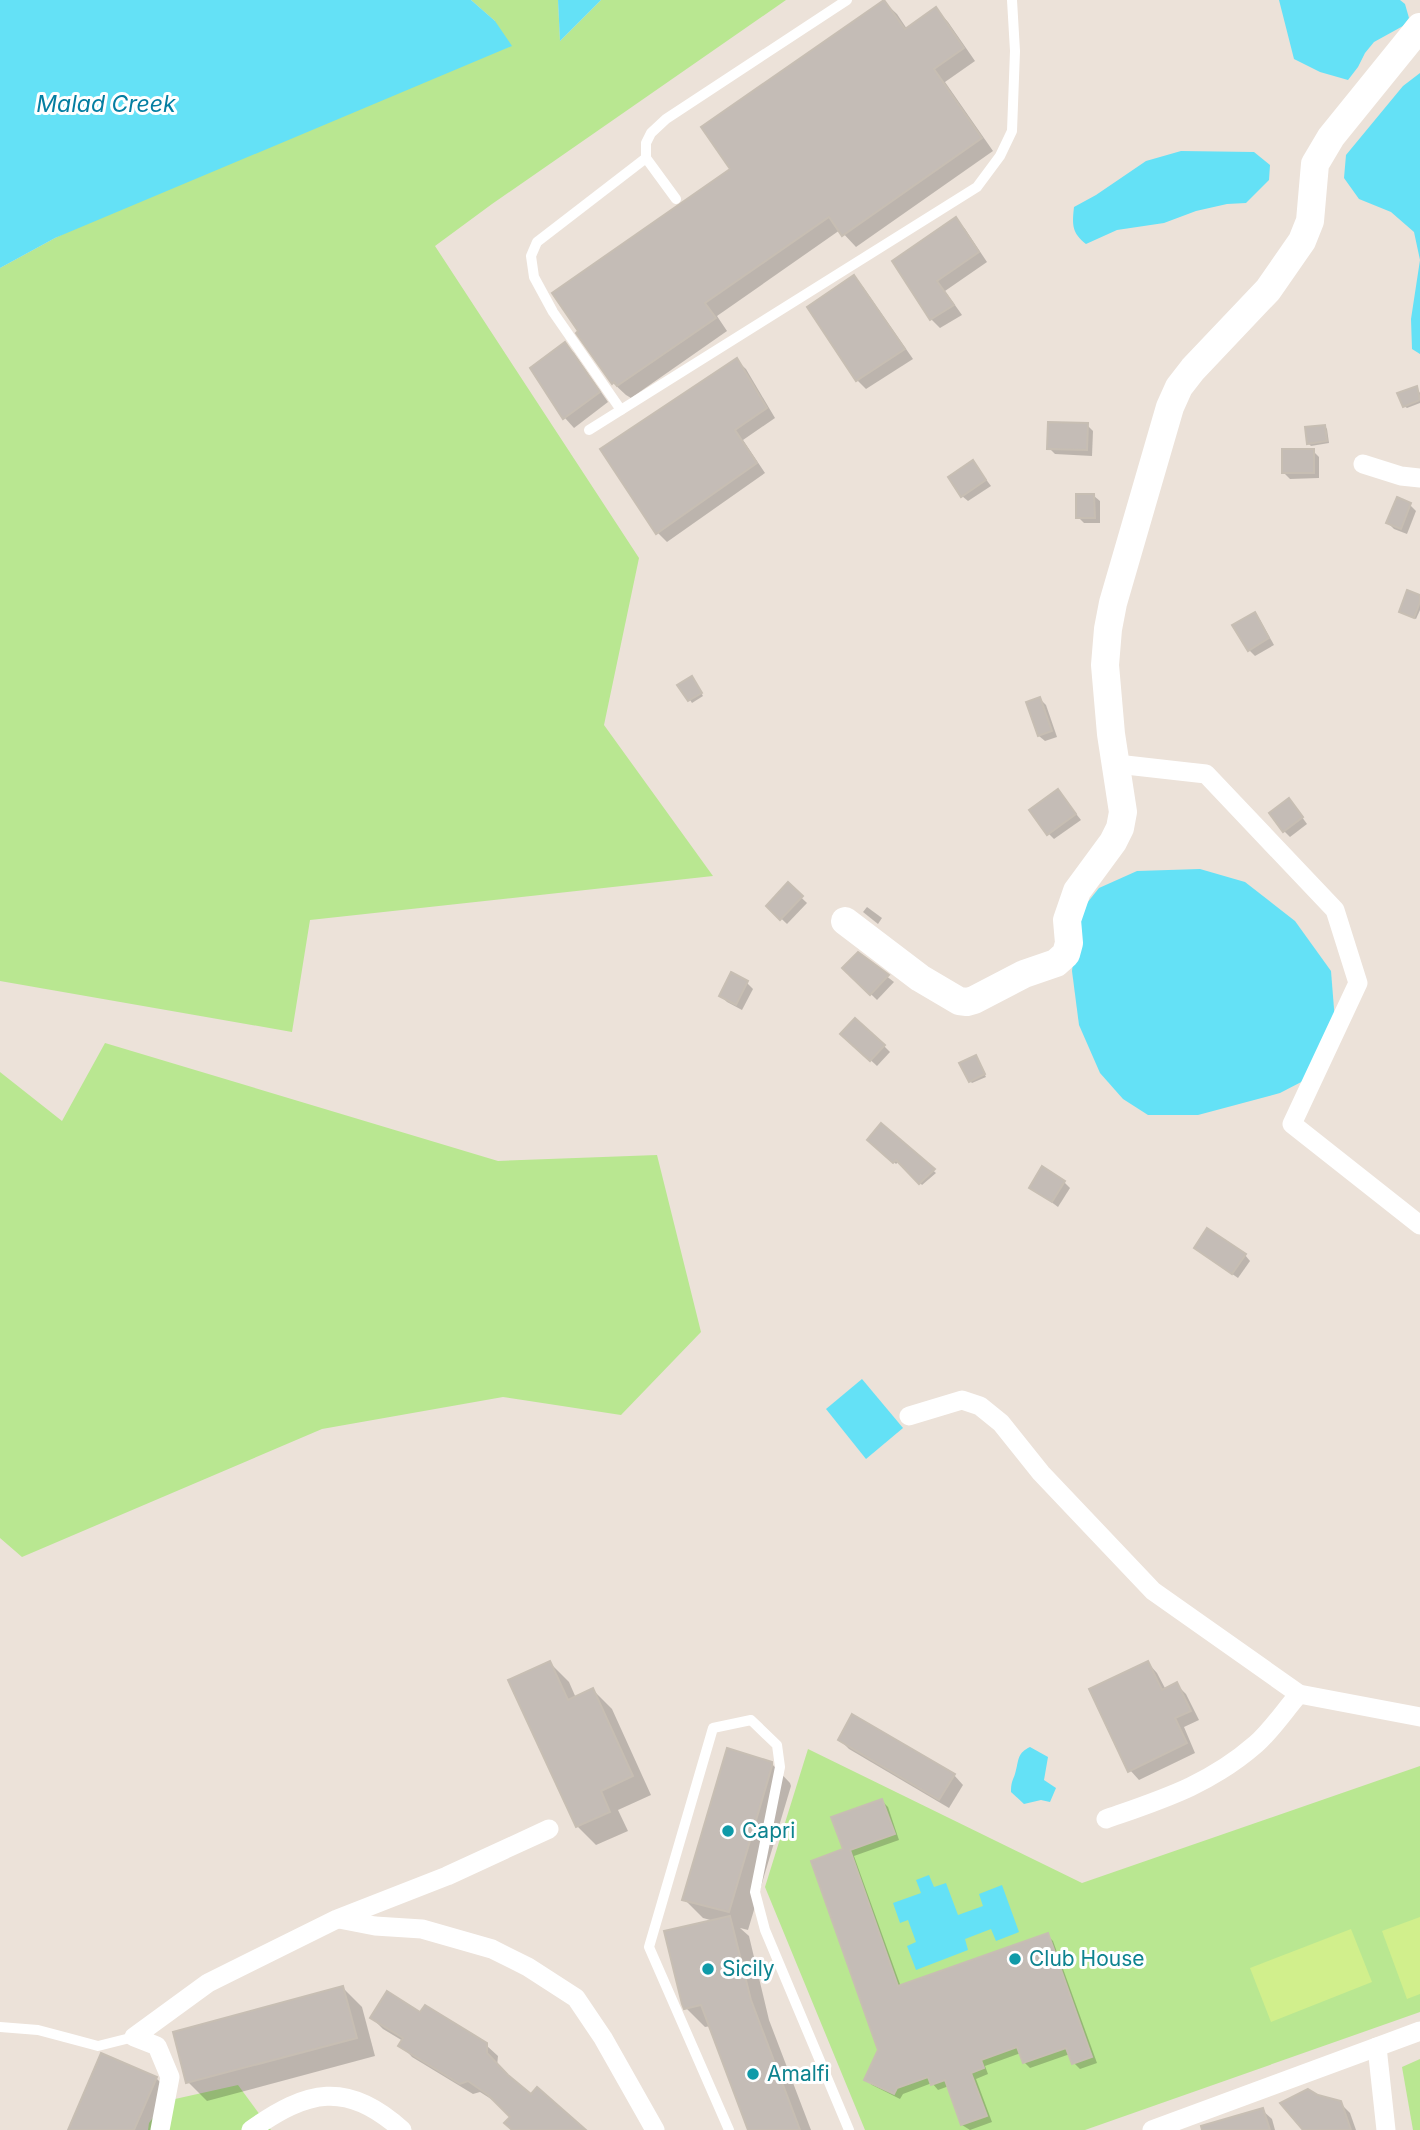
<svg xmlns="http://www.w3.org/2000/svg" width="1420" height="2130" font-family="Inter,sans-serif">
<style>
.green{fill:#b9e791}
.pitch{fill:#d1ef8c}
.water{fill:#64e1f6}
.shadow{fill:#0003}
.building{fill:#c4bcb6;stroke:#c7beb3;stroke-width:2}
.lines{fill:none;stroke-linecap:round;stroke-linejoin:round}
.lane{stroke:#fff;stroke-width:10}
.street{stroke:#fff;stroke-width:19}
.secondary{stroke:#fff;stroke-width:28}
.culture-dot{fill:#0f9aa8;stroke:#fff;stroke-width:2.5}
.labels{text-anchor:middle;stroke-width:6;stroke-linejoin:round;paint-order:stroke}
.culture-label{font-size:21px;fill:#0d838f;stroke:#fff;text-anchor:start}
.water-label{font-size:23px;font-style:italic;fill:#047ea1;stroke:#fff}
</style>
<rect width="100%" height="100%" fill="#ece2d9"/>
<g class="green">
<polygon points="471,0 558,0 560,41 601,0 786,0 492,204 435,246 639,558 604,725 713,876 310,920 292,1032 0,981 0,268 55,238 495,21"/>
<polygon points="105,1043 498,1161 657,1155 701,1332 621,1415 503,1397 322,1429 22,1557 0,1538 0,1072 62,1121"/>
<polygon points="808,1749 1082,1883 1420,1766 1420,2012 1085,2130 865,2130 765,1887"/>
<polygon points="1420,2059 1420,2130 1413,2130 1402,2067"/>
<polygon points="238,2085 271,2130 148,2130 149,2123 166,2101"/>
</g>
<g class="pitch">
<polygon points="1420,1917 1420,1994 1407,1999 1382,1931"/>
<polygon points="1351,1929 1372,1982 1271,2022 1250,1968"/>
</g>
<g class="water">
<polygon points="0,0 471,0 495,21 512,46 55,238 0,268"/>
<polygon points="558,0 601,0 560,41"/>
<polygon points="1279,0 1400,0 1405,4 1409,18 1403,26 1374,42 1365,53 1358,67 1348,80 1320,72 1294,59"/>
<polygon points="1420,73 1420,354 1412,349 1411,319 1420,260 1414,232 1391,212 1359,199 1344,178 1346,155 1403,86"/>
<path d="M1181 151 1254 152 1270 165 1269 180 1246 203 1227 204 1196 211 1164 223 1117 230 1086 244C1072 233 1072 225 1074 207L1096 195 1146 161Z"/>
<polygon points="1200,869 1245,882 1295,921 1331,971 1335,1021 1307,1079 1280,1093 1198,1115 1148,1115 1123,1099 1100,1073 1079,1025 1072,971 1079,913 1099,888 1137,871"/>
<polygon points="862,1379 903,1428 866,1459 826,1409"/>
<path d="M1030 1747 1048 1757 1044 1780 1056 1788 1050 1802 1041 1800 1024 1804 1011 1792C1011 1779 1014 1780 1016 1770 1019 1758 1018 1753 1030 1747Z"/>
<polygon points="929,1875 934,1887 946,1883 958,1915 983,1906 979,1894 1002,1885 1019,1932 996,1941 991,1929 965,1939 968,1950 916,1970 907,1946 916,1942 908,1920 900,1923 893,1903 921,1893 916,1880"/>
</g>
<g class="shadow">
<polygon points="884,2 897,14 907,29 936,9 948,22 975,61 945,82 993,151 856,247 840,230 717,316 727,331 631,398 626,395 613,383 733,170"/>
<polygon points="956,219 965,229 987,262 945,291 962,315 940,328 931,319 895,261"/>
<polygon points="853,278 863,287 913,359 866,389 857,380"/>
<polygon points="564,344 574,353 608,402 574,428 565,418 532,369"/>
<polygon points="736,360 746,369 775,418 743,440 765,473 667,542 658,533 603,449"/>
<polygon points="1416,388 1420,393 1420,403 1407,408 1404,406"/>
<polygon points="1087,425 1093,431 1092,456 1055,454 1049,448"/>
<polygon points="1325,426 1327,429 1329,443 1311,446 1308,443"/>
<polygon points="1313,451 1319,457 1319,478 1290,479 1284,473"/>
<polygon points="973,462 991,486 968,501 962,496"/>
<polygon points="1094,496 1100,501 1100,523 1084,523 1078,517"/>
<polygon points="1410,505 1416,511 1407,534 1394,529 1388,523"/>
<polygon points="1420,597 1420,610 1416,619 1401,612"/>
<polygon points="1254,614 1260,620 1274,645 1255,656 1249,650"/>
<polygon points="694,680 703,696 692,703 680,685"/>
<polygon points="1040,699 1046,705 1057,737 1045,741 1039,736"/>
<polygon points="1058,791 1081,820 1054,839 1049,834"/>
<polygon points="1294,806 1307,824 1290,837 1284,831"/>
<polygon points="788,885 807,903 787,924 768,906"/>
<polygon points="867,907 882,918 878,924 863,912"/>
<polygon points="858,954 894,982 877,1000 844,968"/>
<polygon points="731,975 747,983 753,989 742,1010 727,1002 721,996"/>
<polygon points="849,1040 884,1046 890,1052 877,1066"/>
<polygon points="976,1057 986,1077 972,1083 970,1081"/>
<polygon points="881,1126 936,1173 922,1185 899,1161 896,1164 869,1140"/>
<polygon points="1064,1182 1070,1188 1058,1207 1031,1187"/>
<polygon points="1202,1253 1245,1255 1250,1261 1238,1278"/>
<polygon points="550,1663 569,1682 576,1698 593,1690 612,1709 651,1795 618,1810 628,1831 596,1845 577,1826"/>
<polygon points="1148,1663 1157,1673 1166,1690 1177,1685 1186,1694 1199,1720 1184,1727 1195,1753 1139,1780 1130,1770"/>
<polygon points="840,1740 954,1775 963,1785 949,1808 849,1749"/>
<polygon points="771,1763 790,1783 791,1786 748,1930 740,1928 749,1936 769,2020 811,2130 750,2130 711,2026 705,2027 686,2008 714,1921 703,1918 684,1899"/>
<polygon points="882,1801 888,1807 899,1840 854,1856 901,1987 1047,1935 1053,1941 1097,2063 1080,2069 1074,2063 1070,2054 1030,2068 1024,2062 1021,2053 985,2066 988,2074 976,2079 992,2122 970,2130 962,2125 949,2086 938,2090 932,2083 903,2094 900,2099 872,2085 866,2079 880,2050 845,1850"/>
<polygon points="343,1988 362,2007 375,2056 207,2101 188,2082"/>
<polygon points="421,2014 486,2045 498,2056 497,2066 532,2096 583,2130 513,2130 512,2117 502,2106 480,2092 473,2094 412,2057 401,2045 403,2041 383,2029 372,2018"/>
<polygon points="156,2078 175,2097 161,2130 70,2130"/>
<polygon points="1317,2096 1340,2103 1350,2113 1356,2130 1306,2130"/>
<polygon points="1262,2110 1272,2119 1275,2130 1227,2130"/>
</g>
<g class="building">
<polygon points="884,0 905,29 936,7 964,48 934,69 982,138 842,236 829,217 705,303 716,318 617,386 614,382 612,384 576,333 578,331 552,293 730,169 701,127"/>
<polygon points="956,217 979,252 937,281 954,305 930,320 892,261"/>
<polygon points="854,275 905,349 856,381 807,307"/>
<polygon points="565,342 600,392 563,419 530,368"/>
<polygon points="737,358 767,408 735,430 757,463 656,534 600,449"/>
<polygon points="1417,386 1420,400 1403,407 1397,393"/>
<polygon points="1048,422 1088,423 1087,450 1047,449"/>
<polygon points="1325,425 1327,441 1307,444 1305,427"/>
<rect x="1282" y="449" width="32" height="24"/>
<polygon points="973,460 986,480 961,497 948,477"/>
<polygon points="1076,494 1094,494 1095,518 1076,518"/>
<polygon points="1397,497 1411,503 1401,529 1386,523"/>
<polygon points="1407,590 1420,595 1420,602 1414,618 1399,612"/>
<polygon points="1255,612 1269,638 1248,651 1232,625"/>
<polygon points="692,676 702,693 688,701 677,685"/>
<polygon points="1040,697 1052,731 1038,736 1026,702"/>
<polygon points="1058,789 1076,814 1047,835 1029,810"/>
<polygon points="1289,798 1303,817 1283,832 1269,813"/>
<polygon points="788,882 803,896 780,920 766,906"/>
<polygon points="858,952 889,975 870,995 842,968"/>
<polygon points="731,972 748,981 736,1005 719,996"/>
<polygon points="855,1018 885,1045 870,1061 840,1034"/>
<polygon points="976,1055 985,1074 969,1082 959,1063"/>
<polygon points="881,1123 935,1169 919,1184 896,1160 893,1163 867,1140"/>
<polygon points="1042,1166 1065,1181 1052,1202 1029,1188"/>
<polygon points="1207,1228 1246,1254 1232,1274 1194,1248"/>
<polygon points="550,1661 568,1700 593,1688 633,1776 601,1791 610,1812 576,1827 508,1680"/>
<polygon points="1148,1661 1162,1690 1177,1682 1191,1711 1175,1718 1187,1743 1128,1772 1089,1689"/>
<polygon points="852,1714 955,1774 939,1800 838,1740"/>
<polygon points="727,1748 772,1762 772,1766 729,1912 682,1900"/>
<polygon points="882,1799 895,1834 850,1850 898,1986 1048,1933 1092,2057 1072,2064 1066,2048 1023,2063 1017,2047 981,2060 984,2068 971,2073 987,2116 961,2125 945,2080 931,2085 928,2077 897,2088 894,2094 864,2080 878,2050 811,1861 843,1849 831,1817"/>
<polygon points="730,1916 751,2000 800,2130 748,2130 701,2005 684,2009 682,2004 664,1931"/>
<polygon points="343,1986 357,2038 186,2083 173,2032"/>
<polygon points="387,1991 420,2012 425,2005 487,2043 487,2053 508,2075 531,2094 537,2087 586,2130 512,2130 504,2123 510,2117 488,2095 468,2081 460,2084 398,2046 403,2038 370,2018"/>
<polygon points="101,2053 157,2077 134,2130 68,2130"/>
<polygon points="1308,2089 1318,2095 1341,2101 1351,2130 1303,2130 1280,2103"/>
<polygon points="1263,2108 1270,2130 1202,2130 1201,2126"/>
</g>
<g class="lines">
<g class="lane">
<polyline points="676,199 646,158 646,143 651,133 666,119 847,0"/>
<polyline points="621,410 553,312 534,277 531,256 537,242 646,158"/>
<polyline points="589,430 977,187 1000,156 1012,131 1015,51 1012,0"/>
<polyline points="0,2027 38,2030 98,2046 134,2037"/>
<polyline points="729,2130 649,1947 713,1728 751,1720 777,1745 780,1767 755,1892 765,1930 849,2130"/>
</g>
<g class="street">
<polyline points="1363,464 1401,476 1420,478"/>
<polyline points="1117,764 1206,774 1335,910 1358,983 1292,1124 1420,1225"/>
<polyline points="909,1416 962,1400 980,1406 1001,1423 1041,1473 1153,1591 1299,1694 1420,1717"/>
<path d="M1106 1819C1163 1799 1209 1785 1256 1744 1272 1730 1285 1710 1299 1694"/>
<polyline points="339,1919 375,1926 422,1929 492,1949 528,1967 576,1998 603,2038 655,2130"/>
<polyline points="1377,2047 1386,2130"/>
<polyline points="160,2130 170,2077 157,2046 134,2037 208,1983 337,1919 447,1876 549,1829"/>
<path d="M251 2130C307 2090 347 2080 402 2130"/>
<polyline points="1152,2130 1420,2031"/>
</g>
<polyline class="secondary" points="845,921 920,978 959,1001 967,1002 974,1000 1024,974 1056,963 1066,954 1069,943 1067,920 1077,891 1113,842 1120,828 1123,812 1111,734 1105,665 1108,629 1113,603 1170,407 1179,387 1193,369 1268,290 1302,241 1310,221 1315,164 1331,137 1420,27"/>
</g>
<g class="culture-dot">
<circle cx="728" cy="1831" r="7"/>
<circle cx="1015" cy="1959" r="7"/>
<circle cx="708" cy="1969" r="7"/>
<circle cx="753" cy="2074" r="7"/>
</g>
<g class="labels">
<g class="culture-label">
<text x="742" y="1838">Capri</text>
<text x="1029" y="1966">Club House</text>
<text x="722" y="1976">Sicily</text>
<text x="767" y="2081">Amalfi</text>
</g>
<g class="water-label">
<text x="106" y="112">Malad Creek</text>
</g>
</g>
</svg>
